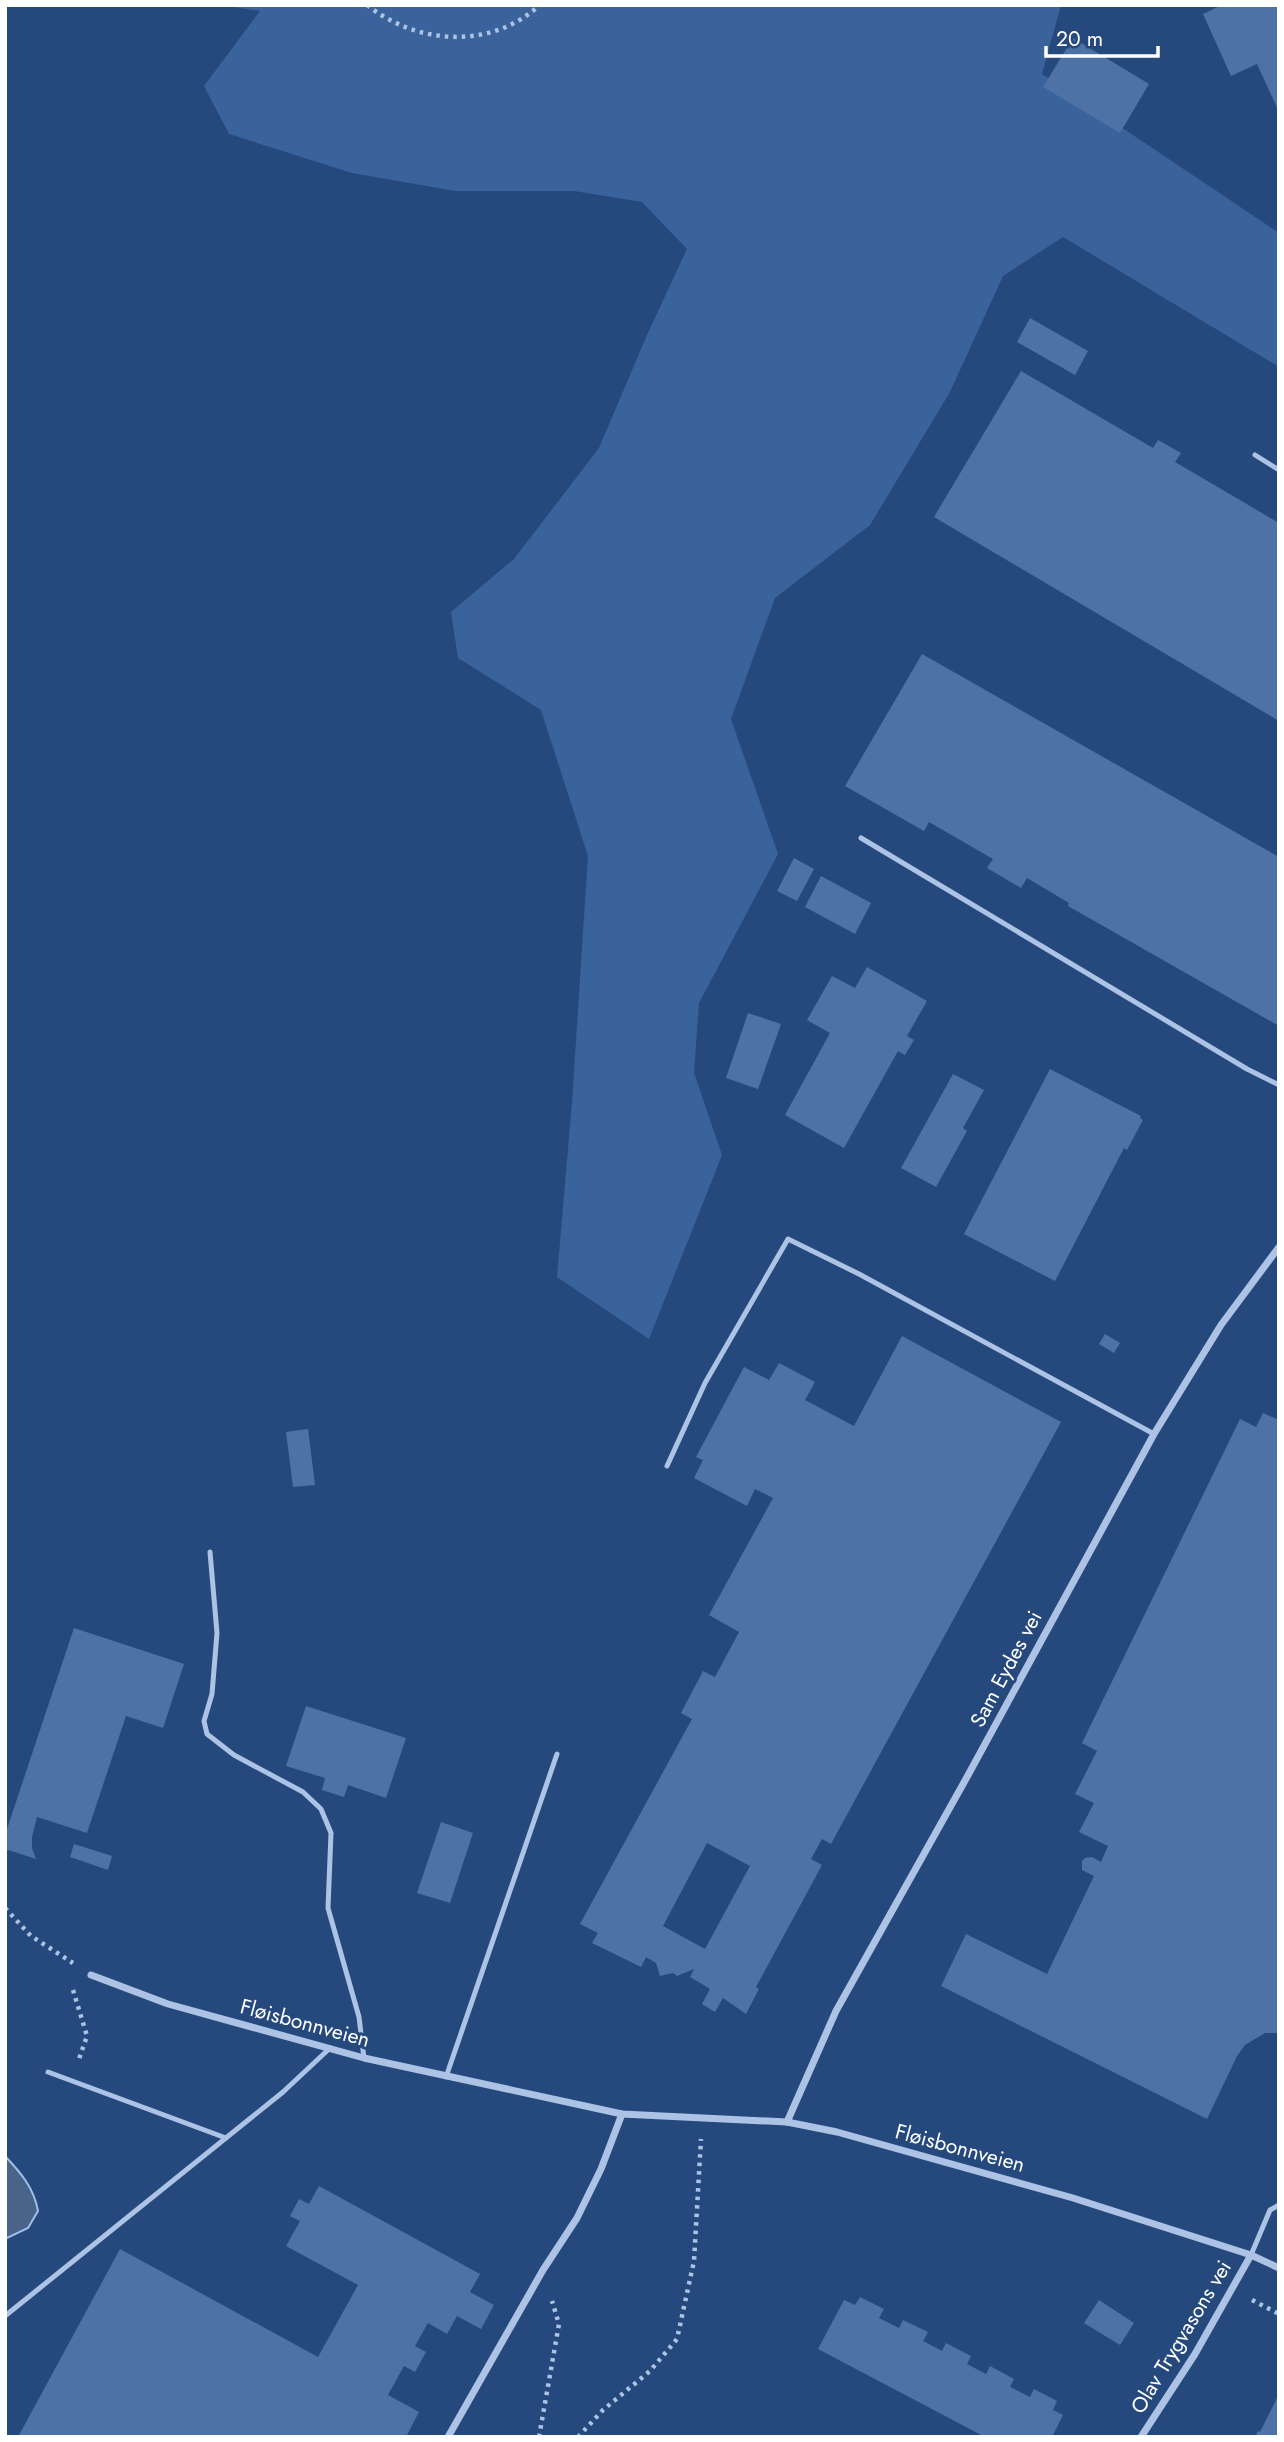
<svg xmlns="http://www.w3.org/2000/svg" width="1284" height="2442" font-family="Jost,sans-serif">
<style>
.green{fill:#3a629b}
.water{fill:#496389;stroke:#a0bee6;stroke-width:2}
.building{fill:#4f72a6;fill-rule:evenodd}
.lines{fill:none;stroke-linecap:round;stroke-linejoin:round}
.path{stroke:#acc3e5;stroke-width:4.5;stroke-dasharray:3.5 5;stroke-linecap:butt}
.lane{stroke:#acc3e5;stroke-width:5}
.street{stroke:#acc3e5;stroke-width:7}
.labels{text-anchor:middle;stroke-width:6;stroke-linejoin:round;paint-order:stroke}
.street-label{font-size:21px;fill:#fff;stroke:#26497d}
</style>
<rect width="100%" height="100%" fill="#26497d"/>
<polygon class="green" points="221,5 1061,5 1042,74 1279,233 1279,367 1063,237 1003,276 950,392 870,525 775,598 731,719 778,854 699,1003 694,1073 722,1155 649,1339 557,1277 572,1102 588,856 541,710 458,658 451,612 514,559 599,448 647,335 687,249 642,202 574,191 455,191 352,173 229,134 204,86 260,11"/>
<path class="water" d="M5 2156C21 2173 34 2188 38 2211L28 2228 5 2239Z"/>
<g class="building">
<polygon points="1222,5 1279,5 1279,112 1257,64 1231,76 1203,14"/>
<polygon points="1073,38 1149,84 1120,133 1043,87"/>
<polygon points="1030,318 1088,351 1075,375 1017,342"/>
<polygon points="1021,371 1153,448 1158,440 1181,453 1175,462 1279,523 1279,721 934,517"/>
<polygon points="922,654 1279,857 1279,1026 1068,906 1069,903 1027,878 1021,888 987,868 993,859 929,822 924,831 845,786"/>
<polygon points="794,858 814,869 797,901 777,891"/>
<polygon points="821,876 871,903 855,934 805,907"/>
<polygon points="867,967 927,1001 907,1036 914,1040 905,1055 898,1051 844,1148 785,1115 830,1033 807,1020 832,976 855,988"/>
<polygon points="748,1013 781,1024 758,1089 726,1078"/>
<polygon points="1050,1069 1141,1116 1140,1118 1143,1120 1127,1150 1124,1148 1055,1281 964,1234"/>
<polygon points="953,1074 984,1090 963,1128 967,1131 936,1187 901,1168"/>
<polygon points="1105,1334 1120,1343 1114,1353 1099,1344"/>
<path d="M902 1336 1061 1422 831 1844 822 1839 811 1859 822 1865 756 1987 759 1989 746 2014 723 1998 715 2012 702 2004 710 1989 690 1977 694 1969 677 1976 673 1973 660 1976 656 1963 646 1957 641 1967 592 1943 598 1933 580 1924 692 1719 681 1713 703 1671 715 1677 739 1632 709 1615 773 1498 755 1489 747 1506 694 1478 703 1460 696 1457 744 1367 769 1380 779 1363 815 1382 805 1400 854 1426ZM707 1843 750 1866 705 1949 663 1926Z"/>
<polygon points="1263,1413 1279,1420 1279,2033 1265,2033 1245,2045 1237,2056 1207,2119 941,1986 966,1934 1047,1974 1094,1876 1082,1870 1082,1861 1085,1858 1092,1857 1101,1862 1108,1846 1079,1832 1094,1803 1075,1794 1097,1751 1082,1743 1240,1419 1256,1427"/>
<polygon points="308,1429 315,1485 293,1487 286,1432"/>
<polygon points="74,1628 184,1664 163,1728 126,1716 87,1833 37,1817 32,1837 32,1848 36,1859 5,1849 5,1835"/>
<polygon points="306,1706 406,1738 386,1798 348,1785 344,1797 322,1790 325,1778 286,1766"/>
<polygon points="441,1822 473,1833 450,1903 417,1893"/>
<polygon points="74,1844 112,1856 108,1870 70,1857"/>
<polygon points="319,2186 480,2274 470,2292 494,2305 481,2329 457,2316 447,2334 428,2323 415,2346 426,2352 415,2372 404,2366 388,2395 419,2412 406,2437 18,2437 120,2249 318,2357 358,2285 286,2246 300,2221 290,2216 299,2199 309,2204"/>
<polygon points="860,2297 884,2309 879,2318 899,2328 903,2320 928,2332 923,2341 942,2351 946,2343 971,2356 967,2364 986,2374 990,2366 1014,2379 1010,2387 1030,2397 1034,2389 1057,2401 1053,2410 1063,2415 1052,2437 985,2437 818,2349 844,2300 855,2305"/>
<polygon points="1099,2300 1134,2323 1120,2345 1084,2323"/>
<polygon points="1279,2394 1279,2437 1255,2437 1258,2431 1260,2432"/>
</g>
<g class="lines">
<g class="path">
<path d="M367 5C418 45 490 50 540 5"/>
<polyline points="5,1908 31,1936 73,1963"/>
<polyline points="73,1990 87,2036 78,2062"/>
<polyline points="1252,2300 1279,2314"/>
<polyline points="539,2437 559,2324 552,2301"/>
<polyline points="578,2437 603,2410 650,2371 677,2339 694,2261 701,2139"/>
</g>
<g class="lane">
<polyline points="1255,455 1279,470"/>
<polyline points="861,838 1247,1069 1279,1085"/>
<polyline points="667,1466 705,1383 788,1239 859,1274 1154,1434"/>
<polyline points="210,1552 217,1633 212,1694 204,1721 207,1734 234,1755 303,1792 321,1809 331,1833 328,1908 359,2017 364,2058"/>
<polyline points="48,2072 226,2138"/>
<polyline points="446,2077 557,1754"/>
<polyline points="1251,2255 1270,2210 1279,2205"/>
<polyline points="5,2316 283,2092 330,2048"/>
</g>
<g class="street">
<polyline points="91,1975 168,2004 364,2058 622,2114 787,2122 837,2132 1073,2198 1251,2255 1279,2268"/>
<polyline points="787,2122 836,2011 967,1777 1154,1434 1221,1325 1279,1247"/>
<polyline points="448,2437 543,2270 577,2218 601,2169 622,2114"/>
<polyline points="1141,2437 1195,2354 1251,2255"/>
</g>
</g>
<g class="labels">
<g class="street-label">
<text transform="translate(1006 1669) rotate(-62)" y="7">Sam Eydes vei</text>
<text transform="translate(305 2023) rotate(15)" y="7">Fløisbonnveien</text>
<text transform="translate(960 2148) rotate(15)" y="7">Fløisbonnveien</text>
<text transform="translate(1181 2337) rotate(-59)" y="7">Olav Trygvasons vei</text>
</g>
</g>
<rect width="1284" height="2442" fill="none" stroke="#ffffff" stroke-width="14"/>
<path d="M1046 46v10h112v-10" fill="none" stroke="#ffffff" stroke-width="3.5"/>
<text x="1056" y="46" font-size="21" fill="#ffffff" stroke="#26497d" stroke-width="5" paint-order="stroke">20 m</text>
</svg>
